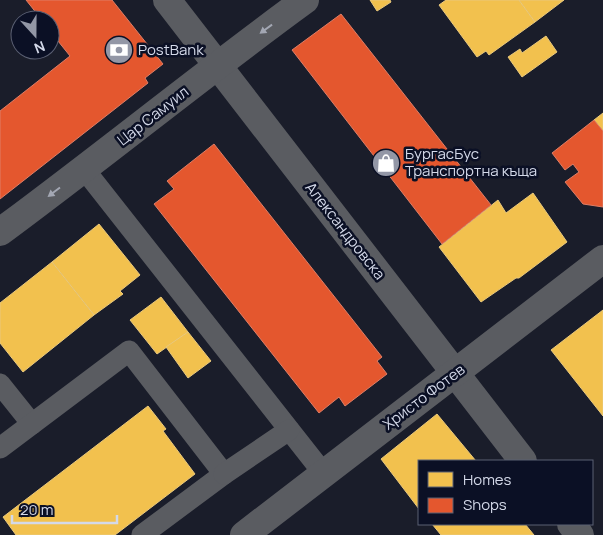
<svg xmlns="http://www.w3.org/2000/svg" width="603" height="535" font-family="Manrope,sans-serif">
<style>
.homes{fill:#f2c14e;stroke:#e9c87c}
.shops{fill:#e4572e;stroke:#df7e66}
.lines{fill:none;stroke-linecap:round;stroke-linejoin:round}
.lane{stroke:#5a5c61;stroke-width:21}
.street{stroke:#5a5c61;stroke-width:28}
.oneway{fill:#a3a7b3}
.labels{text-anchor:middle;stroke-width:5;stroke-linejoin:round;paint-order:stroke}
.poi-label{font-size:15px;fill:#d4d9e9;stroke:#0b1025;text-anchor:start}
.street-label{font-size:15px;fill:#d4d9e9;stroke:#0b1025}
</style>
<rect width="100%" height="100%" fill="#1a1d2a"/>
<g class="homes">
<polygon points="370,0 390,0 391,2 377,11"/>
<polygon points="446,0 519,0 535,22 489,55 486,51 477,57 439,5"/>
<polygon points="519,0 564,0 535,22"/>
<polygon points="546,36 557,52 522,77 508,57 520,49 522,53"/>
<polygon points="603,113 603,131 594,120"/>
<polygon points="533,193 567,242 519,278 516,278 481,302 439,247 498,200 506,213"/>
<polygon points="99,224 140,275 120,291 123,294 94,315 52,262"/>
<polygon points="52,262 94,315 23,372 0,343 0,303"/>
<polygon points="161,297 188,332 157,354 130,320"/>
<polygon points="603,310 603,416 551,350"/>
<polygon points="188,332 211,361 188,378 166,347"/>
<polygon points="148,406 166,429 163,431 195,474 115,535 16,535 3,517"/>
<polygon points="437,414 476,461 419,461 419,509 381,459"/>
<polygon points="432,524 525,524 534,535 441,535"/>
</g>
<g class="shops">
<polygon points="26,0 112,0 163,64 145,78 148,83 0,199 0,111 70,56 50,31 50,20 42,20"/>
<polygon points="341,14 491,205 442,244 292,50"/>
<polygon points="594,120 603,131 603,207 583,204 565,182 579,172 573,164 565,170 552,153"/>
<polygon points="214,144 382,357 377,361 387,374 345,406 339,397 319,413 154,204 174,189 167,181"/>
</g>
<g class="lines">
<g class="lane">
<polyline points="84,169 324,474"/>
<polyline points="0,384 32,424"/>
<polyline points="0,448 129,351 224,474 142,535"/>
<polyline points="224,474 289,430"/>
</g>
<g class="street">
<polyline points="167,0 523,461"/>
<path d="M0 232C103 156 202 75 305 0"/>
<polyline points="571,524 580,535"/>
<polyline points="244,535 603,259"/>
</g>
</g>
<defs><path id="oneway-solid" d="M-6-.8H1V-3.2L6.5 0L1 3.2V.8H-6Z" transform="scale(1.25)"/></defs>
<g class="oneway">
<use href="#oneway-solid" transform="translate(266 29) rotate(144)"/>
<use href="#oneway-solid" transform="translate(54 192) rotate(143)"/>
</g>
<defs>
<symbol id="bank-disc" viewBox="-11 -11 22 22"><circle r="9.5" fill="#9397a6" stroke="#0b1025"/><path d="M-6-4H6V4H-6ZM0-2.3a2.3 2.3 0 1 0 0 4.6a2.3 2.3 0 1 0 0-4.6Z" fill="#fff"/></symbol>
<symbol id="shop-disc" viewBox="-11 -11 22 22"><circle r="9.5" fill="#9397a6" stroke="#0b1025"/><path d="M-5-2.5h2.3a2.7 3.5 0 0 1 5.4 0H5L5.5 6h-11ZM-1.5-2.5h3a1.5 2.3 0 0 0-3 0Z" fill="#fff"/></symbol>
</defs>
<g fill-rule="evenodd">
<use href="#bank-disc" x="103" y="34" width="32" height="32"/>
<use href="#shop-disc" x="370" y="147" width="32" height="32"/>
</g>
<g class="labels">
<g class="poi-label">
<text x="138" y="55">PostBank</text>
<text x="405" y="159">БургасБус<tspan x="405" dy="17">Транспортна къща</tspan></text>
</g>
<g class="street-label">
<text transform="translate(153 116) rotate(-38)" y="5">Цар Самуил</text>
<text transform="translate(345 231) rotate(52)" y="5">Александровска</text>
<text transform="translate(424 397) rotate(-37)" y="5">Христо Фотев</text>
</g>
</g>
<rect x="418" y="460" width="175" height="65" fill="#0b1025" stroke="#5b6073"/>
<rect x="428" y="472" width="25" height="15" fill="#f2c14e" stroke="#5b6073"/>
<text x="463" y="485" font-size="15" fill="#d4d9e9">Homes</text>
<rect x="428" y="498" width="25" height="15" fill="#e4572e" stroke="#5b6073"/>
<text x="463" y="510" font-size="15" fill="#d4d9e9">Shops</text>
<g transform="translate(35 35) rotate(159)"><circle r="24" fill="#0b1025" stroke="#5b6073"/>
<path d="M0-4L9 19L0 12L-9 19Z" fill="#9397a6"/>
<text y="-8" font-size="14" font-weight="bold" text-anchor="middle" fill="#d4d9e9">N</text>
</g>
<path d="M12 515v8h105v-8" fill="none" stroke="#d4d9e9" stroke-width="2.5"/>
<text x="20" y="515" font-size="15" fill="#d4d9e9" stroke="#0b1025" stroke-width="4" paint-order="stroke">20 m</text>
</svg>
